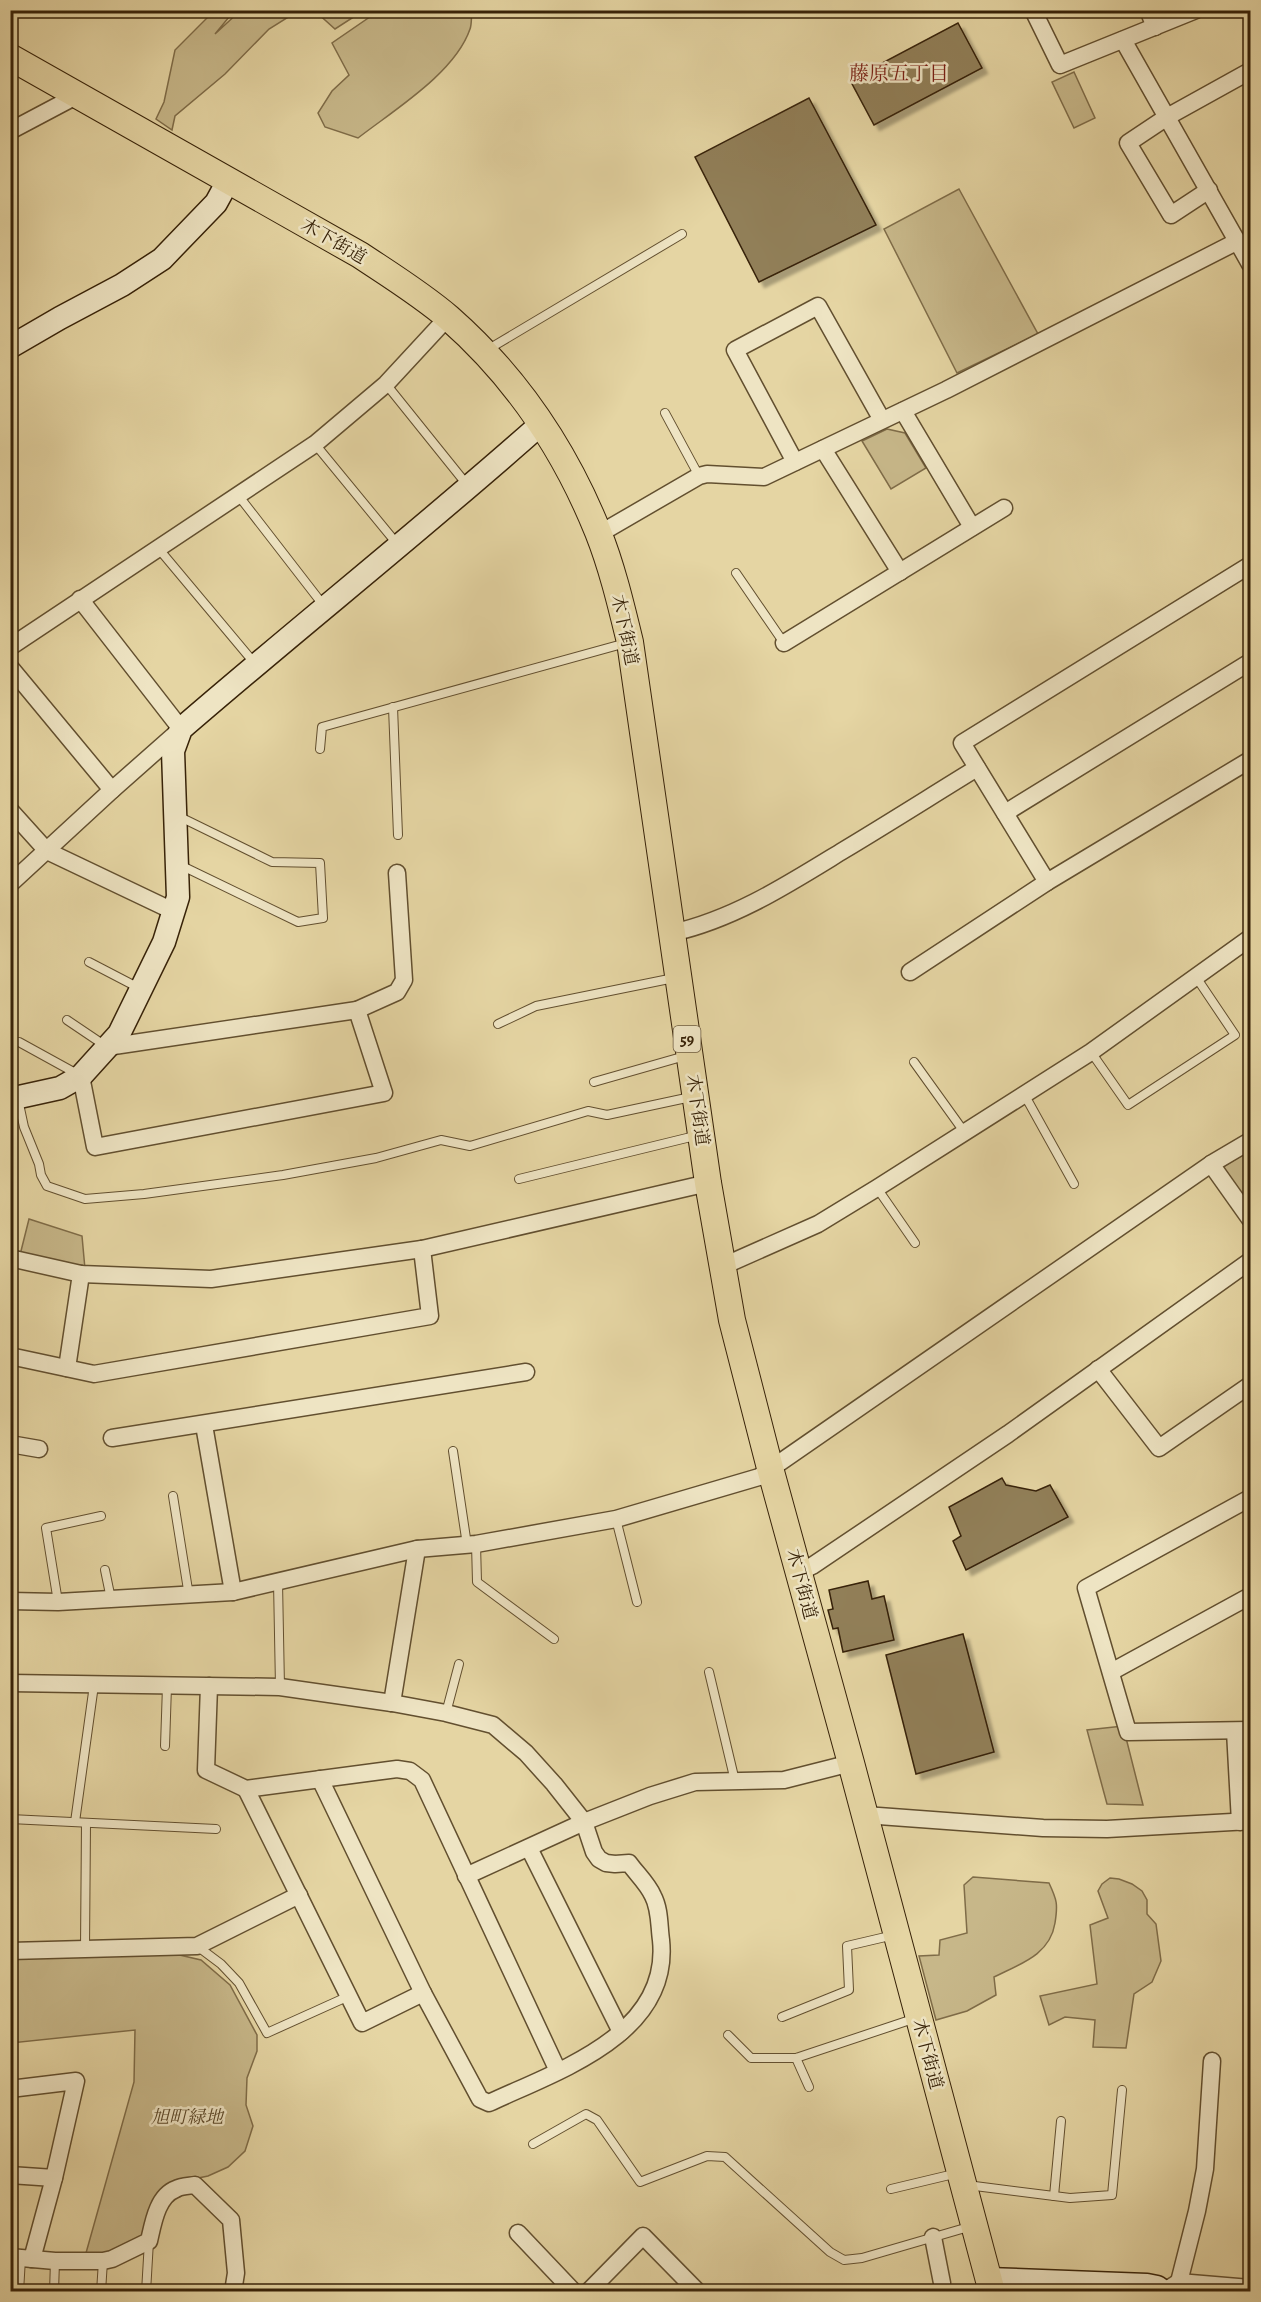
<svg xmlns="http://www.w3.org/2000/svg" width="1261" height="2302" font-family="Alegreya,'Noto Serif JP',serif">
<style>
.green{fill:#c7b789;stroke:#7f6c48;stroke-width:1.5}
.building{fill:#917f59;stroke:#372208;stroke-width:1.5;filter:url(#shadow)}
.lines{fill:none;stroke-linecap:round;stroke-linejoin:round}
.lane-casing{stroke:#624f2f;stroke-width:10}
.street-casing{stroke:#624f2f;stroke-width:19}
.secondary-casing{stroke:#372208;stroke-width:25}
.primary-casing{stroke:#372208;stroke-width:28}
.lane{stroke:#eee4c3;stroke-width:8}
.street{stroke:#eee4c3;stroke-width:16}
.secondary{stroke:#eee4c3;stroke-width:22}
.primary{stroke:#e5d5a3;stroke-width:26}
.labels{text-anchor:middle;stroke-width:5;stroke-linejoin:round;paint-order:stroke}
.shield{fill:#eee4c3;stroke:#6e5c40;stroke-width:1.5}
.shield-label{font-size:16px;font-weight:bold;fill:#372208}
.street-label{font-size:18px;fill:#372208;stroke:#eee4c3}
.park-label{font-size:18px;font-style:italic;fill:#5b4728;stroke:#eee4c3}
.neighbourhood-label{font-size:20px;fill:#7a1f14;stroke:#eee4c3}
</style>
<defs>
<filter id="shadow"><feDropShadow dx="5.5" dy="5.5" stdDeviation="1.5" flood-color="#0004"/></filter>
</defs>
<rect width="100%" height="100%" fill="#e5d5a3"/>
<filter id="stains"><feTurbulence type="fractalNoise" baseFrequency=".00333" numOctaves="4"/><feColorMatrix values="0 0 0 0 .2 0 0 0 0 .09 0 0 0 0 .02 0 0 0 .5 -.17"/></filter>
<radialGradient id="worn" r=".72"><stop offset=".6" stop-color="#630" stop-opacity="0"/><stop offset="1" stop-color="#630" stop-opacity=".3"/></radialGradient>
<g class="green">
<path d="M380 10 472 11C471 16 472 24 470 29 455 73 394 110 358 138L325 127 318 113 332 91 349 75 332 43Z"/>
<polygon points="206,11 234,11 215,34 240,11 298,11 269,29 225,74 175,116 172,130 156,119 164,102 175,50 209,16"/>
<polygon points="315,11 363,11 335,29"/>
<polygon points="1074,72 1095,118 1074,128 1052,82"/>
<polygon points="959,189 1038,334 957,373 884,229"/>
<polygon points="887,429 905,433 926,468 891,489 862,441"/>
<polygon points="1250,1150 1250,1206 1223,1167"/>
<polygon points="29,1219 82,1236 85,1269 20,1255"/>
<polygon points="1123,1726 1143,1805 1107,1804 1087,1730"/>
<path d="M973 1877 1049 1883C1057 1900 1058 1904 1055 1923 1050 1955 1020 1964 994 1977L996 1995 967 2011 936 2020 919 1956 939 1955 940 1940 967 1933 964 1885Z"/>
<polygon points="1110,1878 1119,1879 1132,1884 1142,1891 1147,1900 1147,1914 1156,1924 1161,1961 1152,1982 1134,1994 1126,2048 1093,2047 1095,2020 1065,2017 1049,2025 1040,1996 1097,1984 1090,1925 1108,1918 1098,1891 1102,1884"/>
<polygon points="171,1953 201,1960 230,1985 257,2035 257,2051 247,2078 246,2105 253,2126 245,2151 228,2167 208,2176 184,2181 147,2233 112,2253 86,2253 134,2082 135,2030 11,2043 11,1959 84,1955"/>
</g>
<g class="building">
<polygon points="958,23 982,68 874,125 850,80"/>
<polygon points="809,98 876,225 759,282 695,157"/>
<polygon points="1002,1478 1006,1485 1036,1491 1050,1485 1068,1517 966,1570 953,1541 961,1536 949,1507"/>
<polygon points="868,1581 872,1599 884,1596 894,1640 843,1652 838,1628 833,1629 828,1610 833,1609 829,1590"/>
<polygon points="963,1634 994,1752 916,1774 886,1655"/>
</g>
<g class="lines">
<defs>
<g id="lane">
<polyline points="487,350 682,234"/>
<polyline points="386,384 468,486"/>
<polyline points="665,413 699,476"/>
<polyline points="315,444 398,545"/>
<polyline points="238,495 324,606"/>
<polyline points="158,548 256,665"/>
<polyline points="736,573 784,643"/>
<polyline points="393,707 398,835"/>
<polyline points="320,749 322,727 626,643"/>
<polyline points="178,816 272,862 320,863 323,918 298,922 180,865"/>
<polyline points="89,962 139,988"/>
<polyline points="67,1020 107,1047"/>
<polyline points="498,1024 536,1006 674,978"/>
<polyline points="19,1042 79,1075"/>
<polyline points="1091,1052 1128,1105 1235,1035 1196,977"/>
<polyline points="914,1062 965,1133"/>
<polyline points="594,1082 685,1056"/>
<polyline points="1024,1094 1074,1184"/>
<polyline points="18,1099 24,1127 39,1164 41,1175 47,1186 85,1199 144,1194 283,1175 376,1158 441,1140 470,1146 588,1111 607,1115 691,1097"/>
<polyline points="519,1179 699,1135"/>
<polyline points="877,1188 915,1243"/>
<polyline points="453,1451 467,1545"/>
<polyline points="173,1496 189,1596"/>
<polyline points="616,1519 637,1602"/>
<polyline points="476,1544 477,1582 554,1639"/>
<polyline points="105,1570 111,1599"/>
<polyline points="278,1582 280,1687"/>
<polyline points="58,1602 46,1528 101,1516"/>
<polyline points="709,1672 735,1781"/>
<polyline points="446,1713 459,1664"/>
<polyline points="165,1746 167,1686"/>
<polyline points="10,1819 216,1829"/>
<polyline points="75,1822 94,1685"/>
<polyline points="197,1946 221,1964 239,1983 267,2033 349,1996"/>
<polyline points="85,1948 86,1823"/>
<polyline points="782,2017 849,1990 847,1946 894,1935"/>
<polyline points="728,2035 751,2058 796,2058 916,2018"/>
<polyline points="796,2058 809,2087"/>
<polyline points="533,2144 586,2114 597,2120 640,2182 707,2156 725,2157 830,2252 844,2260 862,2258 972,2226"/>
<polyline points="967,2185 1070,2198 1112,2195 1122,2090"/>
<polyline points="891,2189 958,2173"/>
<polyline points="1054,2196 1061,2121"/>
<polyline points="19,2292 21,2258"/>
<polyline points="54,2292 55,2261"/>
<polyline points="101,2292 103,2261"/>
<polyline points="146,2292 149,2241"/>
</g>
<g id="street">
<polyline points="1033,10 1060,65 1196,10"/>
<polyline points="1148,10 1155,27"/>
<polyline points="1123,40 1250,264"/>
<polyline points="10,131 78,95"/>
<polyline points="1209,190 1171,215 1128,143 1167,117 1250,71"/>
<polyline points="903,411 972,527"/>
<polyline points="823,449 900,572"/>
<polyline points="795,462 735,350 818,306 882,420"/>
<polyline points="599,534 699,476 707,474 764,477 946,390 1238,241"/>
<polyline points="1250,565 962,743 1047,882 1250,760"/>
<polyline points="784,643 1004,508"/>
<polyline points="10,647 315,444 386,384 448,317"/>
<polyline points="10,667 112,790"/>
<polyline points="10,810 47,851 173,911"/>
<polyline points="1005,813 1250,662"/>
<polyline points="10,884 112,790 181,729 80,599"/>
<path d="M672 933C735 919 790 883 844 850 889 823 933 795 977 768"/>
<polyline points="910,972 1047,882"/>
<polyline points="357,1010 397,992 404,980 397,873"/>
<polyline points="81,1076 95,1147 384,1093 357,1010 107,1047"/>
<polyline points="1211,1164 1250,1219"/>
<polyline points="10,1258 81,1274 211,1279 422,1249 708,1183"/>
<polyline points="721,1267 818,1224 877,1188 1091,1052 1250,938"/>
<polyline points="10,1356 94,1374 430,1316 422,1249"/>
<polyline points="67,1368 81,1274"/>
<polyline points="1098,1369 1159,1448 1250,1385"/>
<polyline points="204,1425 233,1592"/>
<polyline points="112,1438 526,1372"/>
<polyline points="10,1444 39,1449"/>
<polyline points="1250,1498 1086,1588 1128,1732 1250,1730"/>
<polyline points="799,1573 812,1566 1008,1434 1250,1261"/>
<polyline points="10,1601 58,1602 233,1592 417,1549 476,1544 616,1519 759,1477 1211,1164 1250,1141"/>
<polyline points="1111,1672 1250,1596"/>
<path d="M10 1683 280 1687 392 1703 446 1713 493 1725 526 1753 554 1784 584 1822 594 1852 599 1859 606 1863 615 1864 629 1863C636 1873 648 1884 653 1896 660 1909 659 1926 661 1940 671 2035 557 2071 489 2103L480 2099 423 1993 320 1779"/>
<polyline points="209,1686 206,1770 246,1789 397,1769 410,1771 422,1780 558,2071"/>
<polyline points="392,1703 417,1549"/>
<polyline points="1235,1731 1240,1822"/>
<polyline points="246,1789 362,2023 423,1993"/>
<polyline points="865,1815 1043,1828 1107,1829 1250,1821"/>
<polyline points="529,1848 621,2032"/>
<polyline points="466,1876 584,1822 650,1796 695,1782 784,1780 851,1763"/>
<polyline points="10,1951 197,1946 299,1895"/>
<polyline points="10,2089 76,2081 54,2178 10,2175"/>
<polyline points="518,2233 574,2292"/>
<polyline points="933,2237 942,2283"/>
<path d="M10 2257 55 2261H103L112 2259 149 2241C153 2224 157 2196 176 2189 181 2186 189 2186 195 2185L231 2220 236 2273 233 2292"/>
<polyline points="32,2259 54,2178"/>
<polyline points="1179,2282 1197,2211 1205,2169 1212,2061"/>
<polyline points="1171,2287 1179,2282 1250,2288"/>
<polyline points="588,2292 643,2236 698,2292"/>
</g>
<g id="secondary">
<polyline points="10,347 60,318 122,285 162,259 216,203 228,181"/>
<path d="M10 1099 60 1088 81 1076 119 1034 164 942 178 897 173 751 181 729C300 626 424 528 542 423"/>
<polyline points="988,2279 1147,2285 1157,2287 1164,2292"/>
</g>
<path id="primary" d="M10 57 360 255C390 275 421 294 449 318 516 377 565 450 598 532 612 567 621 605 630 642L708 1183 732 1320 770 1468 851 1763 992 2292"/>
</defs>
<use href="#lane" class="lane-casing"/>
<use href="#street" class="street-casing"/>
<use href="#secondary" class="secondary-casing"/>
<use href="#primary" class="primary-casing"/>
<use href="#lane" class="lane"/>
<use href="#street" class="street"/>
<use href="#secondary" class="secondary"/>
<use href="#primary" class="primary"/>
</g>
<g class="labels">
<rect class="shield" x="673.5" y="1026" width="27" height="26" rx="4.5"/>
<g class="shield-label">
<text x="687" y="1045">59</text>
</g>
<g class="street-label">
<text transform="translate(334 241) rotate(30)" y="6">木下街道</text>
<text transform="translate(625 630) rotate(78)" y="6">木下街道</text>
<text transform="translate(698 1110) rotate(82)" y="6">木下街道</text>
<text transform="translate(802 1584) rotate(75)" y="6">木下街道</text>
<text transform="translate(928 2054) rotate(75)" y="6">木下街道</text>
</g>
<g class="park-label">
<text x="187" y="2123">旭町緑地</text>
</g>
<g class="neighbourhood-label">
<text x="899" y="80">藤原五丁目</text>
</g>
</g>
<rect width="1261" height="2302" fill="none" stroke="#e5d5a3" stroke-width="36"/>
<rect x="12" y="12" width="1237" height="2278" fill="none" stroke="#372208" stroke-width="3"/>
<rect x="18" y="18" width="1225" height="2266" fill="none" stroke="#372208" stroke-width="1.5"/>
<rect width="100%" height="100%" filter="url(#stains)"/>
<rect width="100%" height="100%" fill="url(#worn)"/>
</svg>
